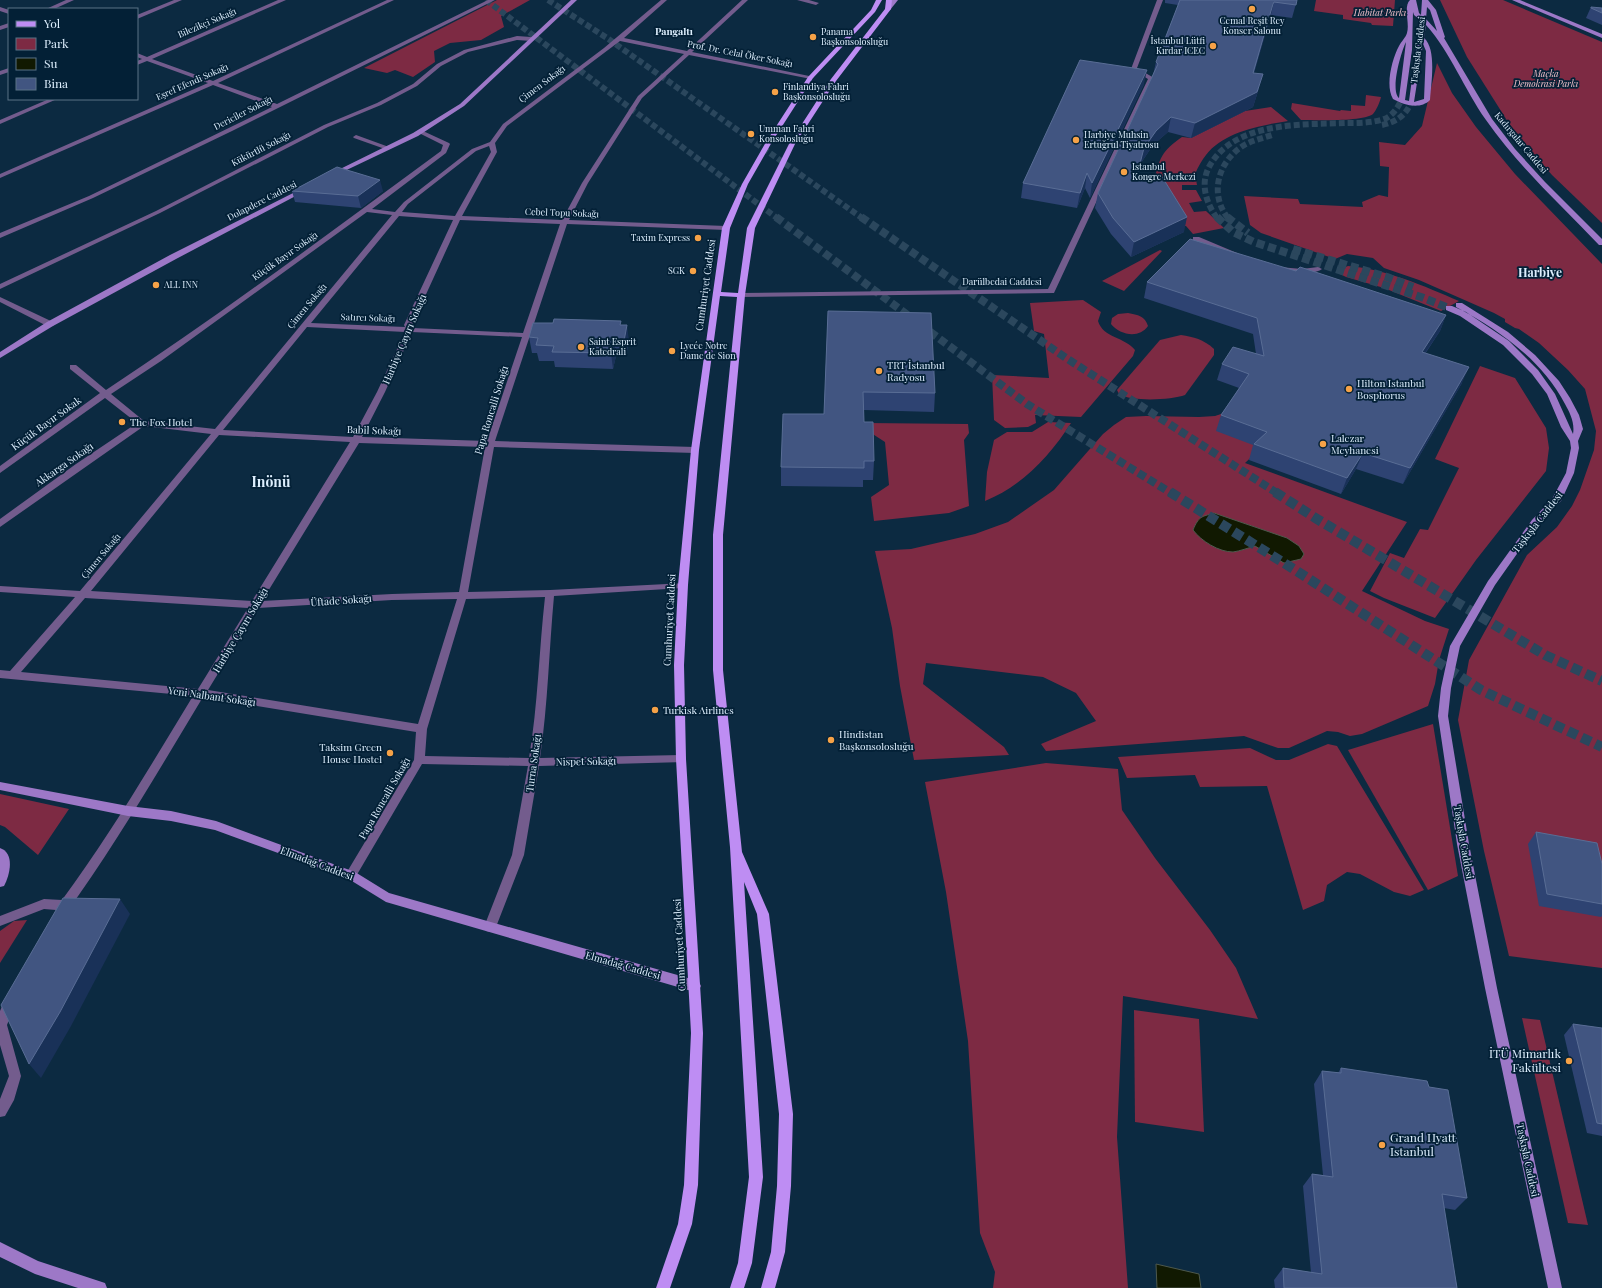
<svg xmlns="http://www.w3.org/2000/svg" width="1602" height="1288" font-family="'Playfair Display',serif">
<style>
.green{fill:#7d2a43}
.water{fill:#111901;stroke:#4e594d}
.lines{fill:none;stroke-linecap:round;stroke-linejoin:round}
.secondary-tunnel-far1{stroke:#2b475d;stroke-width:6;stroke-dasharray:6 3;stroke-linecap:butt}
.secondary-tunnel{stroke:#2b475d;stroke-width:8;stroke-dasharray:8 4;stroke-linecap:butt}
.primary-tunnel-far2{stroke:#2b475d;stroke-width:6;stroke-dasharray:6 3;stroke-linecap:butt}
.primary-tunnel-far1{stroke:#2b475d;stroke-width:8;stroke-dasharray:8 4;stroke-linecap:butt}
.primary-tunnel{stroke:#2b475d;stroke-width:10;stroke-dasharray:10 5;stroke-linecap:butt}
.street{fill:#735c8d;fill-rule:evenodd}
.secondary{fill:#9d78c7;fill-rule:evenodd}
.primary{fill:#be8df3;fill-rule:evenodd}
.wall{fill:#2e4372}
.shaded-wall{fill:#193158}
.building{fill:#415581;stroke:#596d95}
.poi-dot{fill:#f6a247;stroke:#032036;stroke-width:1.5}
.labels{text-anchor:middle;stroke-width:3.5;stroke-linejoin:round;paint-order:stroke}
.far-park-label{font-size:9px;font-style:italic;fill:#f3c0ca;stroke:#032036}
.far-poi-label{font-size:9px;fill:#ddeefd;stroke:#032036;text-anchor:start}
.far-street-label{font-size:9px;fill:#ddeefd;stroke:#032036}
.far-quarter-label{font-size:10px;font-weight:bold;fill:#ddeefd;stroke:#032036}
.street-label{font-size:10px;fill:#ddeefd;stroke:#032036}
.poi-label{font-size:10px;fill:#ddeefd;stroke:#032036;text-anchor:start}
.far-district-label{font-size:12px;font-weight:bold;fill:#ddeefd;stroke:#032036}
.near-poi-label{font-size:12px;fill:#ddeefd;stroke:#032036;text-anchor:end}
.district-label{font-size:14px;font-weight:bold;fill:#ddeefd;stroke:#032036}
</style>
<rect width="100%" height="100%" fill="#0c2a41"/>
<g class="green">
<polygon points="497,0 530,0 501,16 504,27 481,40 450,43 434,51 435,62 413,77 395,70 387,73 364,68"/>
<polygon points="1316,0 1395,0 1393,26 1372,25 1371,23 1343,19 1343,15 1314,11"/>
<polygon points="1440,0 1503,0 1602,42 1602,223 1552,175 1513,130 1467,57"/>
<polygon points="1437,63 1452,93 1476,127 1515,174 1602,264 1602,968 1509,956 1484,851 1458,720 1469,660 1527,555 1557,527 1572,506 1580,490 1594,450 1596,431 1585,389 1568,370 1539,343 1519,329 1515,328 1505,322 1505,319 1494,313 1419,280 1384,268 1373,258 1347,254 1335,259 1261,233 1250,225 1244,196 1298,199 1300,204 1363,207 1362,202 1379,195 1388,197 1389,167 1380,166 1379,142 1405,145 1422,126"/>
<path d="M1366 95 1381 97C1380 102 1376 111 1373 114 1363 122 1315 120 1301 120L1291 109 1292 103 1340 111 1341 110 1351 111V105L1365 106Z"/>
<path d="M1271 107 1288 121C1262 125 1223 132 1206 155 1202 160 1198 167 1195 174L1197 185H1182V190H1196L1202 201 1189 203 1194 212 1206 211 1224 228 1193 234 1186 226H1180L1154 182C1159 158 1162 151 1182 137L1191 138 1245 111Z"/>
<polygon points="1160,250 1162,251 1124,291 1102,281"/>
<path d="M1348 266C1386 269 1424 286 1459 301L1441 311 1384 288 1346 277 1338 273 1340 269Z"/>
<path d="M1083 300 1101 312 1098 321C1103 338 1125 337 1135 350L1133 356 1081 417 1035 415 1036 423 1028 427 1005 428 994 420 992 375 1049 378 1044 334 1034 331 1030 303Z"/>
<path d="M1128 313C1138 315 1145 316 1148 326 1139 339 1120 335 1111 324L1112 318 1118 314Z"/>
<path d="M1181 335C1194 337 1203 339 1214 349V355L1185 395C1171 400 1132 402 1119 394L1117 390 1160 340Z"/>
<polygon points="1480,366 1515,378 1546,428 1549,448 1546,471 1476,560 1435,618 1384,598 1370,591 1390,553 1404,558 1420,529 1428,530 1459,468 1435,459"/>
<polygon points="1230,411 1261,448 1245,463 1407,522 1362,591 1425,621 1449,629 1439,660 1435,684 1428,706 1362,734 1350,736 1338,732 1327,731 1289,748 1278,748 1244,736 1046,751 1041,744 1096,721 1076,693 1043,677 926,663 923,684 1004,747 1009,755 914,760 900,686 892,628 875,551 911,549 975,534 1008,522 1054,490 1103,434 1114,425 1126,417 1146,416 1199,417 1215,416"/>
<path d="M1048 422 1071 423C1050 456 1022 486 985 501L987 472 994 440 1007 432H1032Z"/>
<polygon points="866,423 968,424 969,433 964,440 969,506 949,513 874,521 871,497 889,485 885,442 868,431"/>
<polygon points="1433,724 1458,876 1428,890 1348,750"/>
<polygon points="1328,744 1337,746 1424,890 1410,896 1394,892 1360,874 1347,872 1327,885 1324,901 1303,910 1267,786 1200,787 1195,775 1127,778 1118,757 1250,748 1276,760 1289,760"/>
<polygon points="1046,763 1118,769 1122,810 1155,858 1210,930 1236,968 1258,1019 1123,996 1117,1137 1128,1288 993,1288 995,1272 980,1233 968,1041 946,892 925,782"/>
<polygon points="0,794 69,809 38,855 5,827 0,825"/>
<polygon points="27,920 0,963 0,931 14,921"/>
<polygon points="1134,1010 1199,1019 1204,1132 1135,1122"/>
<polygon points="1522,1018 1540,1020 1588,1225 1568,1223"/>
</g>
<g class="water">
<path d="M1214 513 1287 538 1299 546 1304 554 1301 559 1284 563 1255 546C1248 548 1240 551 1233 552 1219 552 1201 541 1193 530 1199 516 1201 517 1214 513Z"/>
<polygon points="1156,1264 1199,1274 1201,1288 1157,1288"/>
</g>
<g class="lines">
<g class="secondary-tunnel-far1">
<path d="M1382 125C1397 122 1406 115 1412 101"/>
<path d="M1217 218C1206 203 1200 184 1209 167 1234 121 1301 125 1345 123 1358 123 1372 123 1384 119 1393 116 1398 107 1402 99"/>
<path d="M1228 218C1208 193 1219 159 1246 144 1254 140 1263 138 1272 135"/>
</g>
<g class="secondary-tunnel">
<polyline points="1217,217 1233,232 1254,242 1421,297 1449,308"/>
<polyline points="1227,217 1248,233"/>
<polyline points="1293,249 1387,277 1413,287"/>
</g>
<g class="primary-tunnel-far2">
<polyline points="486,0 777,218"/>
<polyline points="548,0 607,38 862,218"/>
</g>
<g class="primary-tunnel-far1">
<polyline points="776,217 1027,404 1171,493"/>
<polyline points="861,217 1066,358 1277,493"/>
</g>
<g class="primary-tunnel">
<polyline points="1170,492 1292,568 1481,690 1602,747"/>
<polyline points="1275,492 1317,519 1545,655 1602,681"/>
</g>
<g class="street">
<polygon points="66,0 74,0 54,9 46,9"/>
<polygon points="174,0 182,0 137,19 137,15"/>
<polygon points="278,0 286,0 152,59 213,81 387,0 394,0 218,83 277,104 488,0 495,0 232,131 93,198 0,238 0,233 89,196 272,107 213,85 0,178 0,174 208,83 147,61 137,65 137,61 142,59 137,57 137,53 147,57"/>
<path d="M661 0H667L624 38 687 51 742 0H748L692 52 814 77 811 79 689 55 642 98 588 183 569 220 726 226 730 228 726 230 567 224 495 441 695 447 699 450 695 453 494 447 468 592 550 590 686 583 688 585 683 588 554 596C549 650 548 704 540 758L681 755 685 756 686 759 685 762 539 766 524 855 496 927 494 931 490 932 486 931 484 927 512 855 528 766 422 764 355 878 351 880 347 878 345 875 347 872 414 760 416 732 203 697C159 770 116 844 66 913L62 914 58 913 56 910 44 909 0 926V916L44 899 62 900C110 835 151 765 193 696L0 678V670L10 671 75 597 0 592V586L80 591 211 434 144 426 0 527V519L76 464 137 423 105 398 0 473V466L100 393 70 369V365H76L106 390C221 314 331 232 441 151L443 145 419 133V131H423L449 143 450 144 446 153 372 209 395 212 404 202 472 149 490 142 503 124 604 48ZM620 41 684 54 638 96 582 183 562 220 462 216 497 152 495 143 507 126ZM489 146 491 152 455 216 402 212 408 204 476 151ZM367 212 392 215 215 429 144 421 111 394 161 361ZM399 216 453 220 404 325 405 327 311 323ZM460 220 560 224 523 333 413 328 412 325ZM307 327 405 332 377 392 353 437 223 430ZM412 332 522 337 487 441 362 437 385 392ZM219 435 350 442 252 601 91 591ZM359 443 485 447 459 592 392 594 262 601ZM545 597C539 650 538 705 529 758L425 756 427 729 466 599ZM85 598 248 608 198 689 21 672ZM457 599 418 724 208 690 258 608 392 600Z"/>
<polygon points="797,0 809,0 819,3 816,5"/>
<polygon points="1157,0 1163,0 1137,68 1154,78 1054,293 738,297 738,293 741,293 1048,289 1148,79 1131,69"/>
<polygon points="0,7 9,10 9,14 0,11"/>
<polygon points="9,23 9,27 0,30 0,26"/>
<polygon points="517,36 531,37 534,39 531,41 517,40 468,52 441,66 417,86 381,105 328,127 160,213 0,289 0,284 156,211 324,125 377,103 413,84 437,64 464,50"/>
<polygon points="9,68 9,72 0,75 0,71"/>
<polygon points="49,99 57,99 0,124 0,120"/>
<polygon points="356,135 389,147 390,148 385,149 354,138 353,137"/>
<polygon points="1193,237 1199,237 1237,253 1236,255 1230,255 1193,241"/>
<path d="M1279 267 1302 269 1318 267 1322 269C1312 276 1291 273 1279 271Z"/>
<polygon points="0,297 53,322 54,324 53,326 47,326 0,302"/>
<polygon points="10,995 14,997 16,1001 7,1025 21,1076 14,1100 5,1116 0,1117 0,1099 9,1076 0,1045 0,1011 6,997"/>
</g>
<g class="secondary">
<polygon points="571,0 577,0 464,106 418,136 334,176 330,176 330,174 413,133 460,104"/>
<polygon points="892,0 898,0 890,10 886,10 885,9"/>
<path d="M1410 0H1416L1419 13 1421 15 1422 0H1428L1436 10 1445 37 1444 38 1492 119 1515 149 1545 182 1602 239V245H1599C1561 205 1518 166 1486 120 1464 89 1451 53 1426 25L1424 38C1437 49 1431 84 1430 100 1420 110 1404 105 1393 99 1385 86 1392 59 1399 46 1401 42 1406 37 1407 33 1410 23 1403 7 1410 0ZM1427 7 1430 10 1437 31 1426 19ZM1413 12 1414 15 1420 20 1409 101 1405 100 1412 50ZM1406 42 1399 98C1390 90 1401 52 1406 42ZM1423 44 1426 51 1424 99 1414 102Z"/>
<polygon points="1512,0 1520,0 1602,34 1602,38"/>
<polygon points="305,187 308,189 307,190 176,259 53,326 0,358 0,352 47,322 170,255"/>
<path d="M1456 303H1462L1508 332 1535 355 1559 381 1570 398 1579 415 1583 429 1578 441 1579 448 1574 473 1561 501 1538 524 1495 585 1460 646 1451 688 1448 716 1469 844 1497 988 1562 1288H1548L1485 988 1457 844 1438 716 1441 688 1450 646 1488 581 1532 520 1552 499 1566 473 1571 448 1570 441 1561 427 1547 394 1532 374 1503 345 1460 316 1446 310V306H1452L1466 312 1509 341 1538 370 1555 394 1573 434C1575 423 1570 413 1565 404 1542 360 1499 330 1456 307Z"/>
<polygon points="0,782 128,806 171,811 216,821 355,872 389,893 695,980 699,982 701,986 699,990 695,992 386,902 347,878 215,830 171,821 128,816 0,790"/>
<path d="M0 848C15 853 10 875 4 886L0 887Z"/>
<polygon points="0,1242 38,1261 105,1283 107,1288 78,1288 35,1274 0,1257"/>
</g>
<polygon class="primary" points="876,0 882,0 875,12 813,78 772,142 748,184 730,228 721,292 738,293 747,228 789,144 831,79 885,9 886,0 892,0 891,9 836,81 795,144 755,228 745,295 723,535 723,670 742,852 769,914 793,1114 791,1186 785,1252 775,1288 761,1288 771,1252 777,1186 779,1114 757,914 744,882 763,1177 752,1263 744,1288 730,1288 738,1263 749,1177 730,847 713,670 713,535 737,297 720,296 699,450 688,585 684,665 686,759 703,1033 698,1185 692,1224 670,1288 656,1288 678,1224 684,1185 691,1033 676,759 674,665 678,585 691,450 722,228 742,184 766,142 808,77 871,10"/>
</g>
<g class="wall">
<polygon points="1165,0 1297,0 1292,18 1271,15 1270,17 1254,73 1259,88 1253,107 1191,138 1168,132 1153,145 1141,163 1138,175 1184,232 1131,257 1111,234 1095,208 1098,193 1153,75 1156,62 1178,5 1165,3"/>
<polygon points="1591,7 1602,8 1602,25 1586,18"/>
<polygon points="1144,84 1090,198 1085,188 1077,208 1021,198 1023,183"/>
<polygon points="292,191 383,191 361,208 295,202"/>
<polygon points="1147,282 1446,315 1440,331 1425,354 1462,383 1403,484 1356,469 1341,494 1249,460 1253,445 1216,431 1221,415 1239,388 1217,380 1222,364 1256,354 1253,334 1144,298"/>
<polygon points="828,311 935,393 934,412 864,410 864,422 874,461 873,480 863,480 863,487 781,486 781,467 824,414"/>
<polygon points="622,325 629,341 626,356 616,356 613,369 555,367 554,361 539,361 537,353 532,353 529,337"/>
<polygon points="1536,832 1602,864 1602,916 1601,917 1539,906 1528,844"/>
<polygon points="1573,1024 1602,1028 1602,1136 1587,1133 1564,1035"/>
<polygon points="1341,1068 1429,1087 1467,1198 1455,1210 1444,1208 1457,1288 1275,1288 1274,1280 1283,1268 1311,1273 1303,1186 1312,1174 1323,1175 1314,1084 1322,1071 1338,1073"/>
</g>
<g class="shaded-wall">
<polygon points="1274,2 1271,15 1250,87 1273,4"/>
<polygon points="1147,70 1144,84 1090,198 1092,183"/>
<polygon points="1263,74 1259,88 1253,107 1191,138 1195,123"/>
<polygon points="1171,117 1168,132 1153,145 1141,163 1134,190 1137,175 1144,148 1156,131"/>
<polygon points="1087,173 1085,188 1077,208 1080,193"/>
<polygon points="380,180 383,191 361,208 358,196"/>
<polygon points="1187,217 1184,232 1131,257 1134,242"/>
<polygon points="1446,315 1440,331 1415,368 1422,352"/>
<polygon points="627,325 629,341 626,356 624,341"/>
<polygon points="614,340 616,356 613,369 611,353"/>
<polygon points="1469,367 1462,383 1403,484 1410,468"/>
<polygon points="1363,453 1356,469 1341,494 1347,478"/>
<polygon points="120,899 130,914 71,1026 41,1078 29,1064"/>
</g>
<g class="building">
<polygon points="1180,0 1297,0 1296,5 1274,2 1273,4 1253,73 1263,74 1257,92 1195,123 1171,117 1156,131 1144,148 1137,175 1161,175 1187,217 1134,242 1113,218 1098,193 1158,64 1156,62"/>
<polygon points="1591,7 1602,8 1602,13 1591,8"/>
<polygon points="1080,60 1147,70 1092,183 1087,173 1080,193 1023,183"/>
<polygon points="337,167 380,180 358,196 292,191"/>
<polygon points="1190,239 1296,271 1300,267 1446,315 1422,352 1469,367 1410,468 1363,453 1347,478 1254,444 1267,432 1221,415 1249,374 1222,364 1233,347 1264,356 1257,318 1147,282"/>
<polygon points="828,311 931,313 935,393 863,392 864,422 873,422 874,461 864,461 864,468 781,467 783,414 824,414"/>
<polygon points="554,319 621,321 620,325 627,325 624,341 614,340 611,353 552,352 554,346 536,345 538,338 529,337 533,323 553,323"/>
<polygon points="1536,832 1597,843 1602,864 1602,904 1547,894"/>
<polygon points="63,898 120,899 60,1012 29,1064 1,1005"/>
<polygon points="1573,1024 1602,1028 1602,1124 1597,1123"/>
<polygon points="1341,1068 1427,1081 1429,1087 1448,1090 1467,1198 1442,1194 1457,1288 1284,1288 1283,1268 1322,1274 1312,1174 1333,1177 1322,1071 1341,1073"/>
</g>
<g class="poi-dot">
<circle cx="1252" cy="9" r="4"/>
<circle cx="813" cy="37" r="4"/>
<circle cx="1213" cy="46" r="4"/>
<circle cx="775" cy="92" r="4"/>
<circle cx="751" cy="134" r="4"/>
<circle cx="1076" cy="140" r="4"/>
<circle cx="1124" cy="172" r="4"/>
<circle cx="698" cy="238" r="4"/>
<circle cx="693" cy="271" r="4"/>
<circle cx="156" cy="285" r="4"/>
<circle cx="581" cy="347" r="4"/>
<circle cx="672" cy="351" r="4"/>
<circle cx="879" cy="371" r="4"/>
<circle cx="1349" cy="389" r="4"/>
<circle cx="122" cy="422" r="4"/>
<circle cx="1323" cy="444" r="4"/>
<circle cx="655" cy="710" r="4"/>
<circle cx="831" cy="740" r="4"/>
<circle cx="390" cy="753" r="4"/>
<circle cx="1569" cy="1061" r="4"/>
<circle cx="1382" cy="1145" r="4"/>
</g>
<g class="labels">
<g class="far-park-label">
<text x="1380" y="16">Habitat Parkı</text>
<text x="1546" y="77">Maçka<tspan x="1546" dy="10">Demokrasi Parkı</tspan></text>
</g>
<g class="far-poi-label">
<text x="1252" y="24" text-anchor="middle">Cemal Reşit Rey<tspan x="1252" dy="10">Konser Salonu</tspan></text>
<text x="821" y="35">Panama<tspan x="821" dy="10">Başkonsolosluğu</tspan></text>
<text x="1205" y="44" text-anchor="end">İstanbul Lütfi<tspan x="1205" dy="10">Kırdar ICEC</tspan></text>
<text x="783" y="90">Finlandiya Fahri<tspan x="783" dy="10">Başkonsolosluğu</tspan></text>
<text x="759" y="132">Umman Fahri<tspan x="759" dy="10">Konsolosluğu</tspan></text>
<text x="1084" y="138">Harbiye Muhsin<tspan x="1084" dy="10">Ertuğrul Tiyatrosu</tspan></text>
<text x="1132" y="170">Istanbul<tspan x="1132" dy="10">Kongre Merkezi</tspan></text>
<text x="690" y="241" text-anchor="end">Taxim Express</text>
<text x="685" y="274" text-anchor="end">SGK</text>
<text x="164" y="288">ALL INN</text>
<text x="589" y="345">Saint Esprit<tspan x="589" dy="10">Katedrali</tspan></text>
<text x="680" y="349">Lycée Notre<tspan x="680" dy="10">Dame de Sion</tspan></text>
</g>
<g class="far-street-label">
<text transform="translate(207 23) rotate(-23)" y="3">Bilezikçi Sokağı</text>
<text transform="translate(1418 50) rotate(-83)" y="3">Taşkışla Caddesi</text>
<text transform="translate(740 54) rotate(11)" y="3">Prof. Dr. Celal Öker Sokağı</text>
<text transform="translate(192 82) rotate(-24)" y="3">Eşref Efendi Sokağı</text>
<text transform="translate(542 84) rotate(-37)" y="3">Çimen Sokağı</text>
<text transform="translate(243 113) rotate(-27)" y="3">Dericiler Sokağı</text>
<text transform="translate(1521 143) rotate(50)" y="3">Kadırgalar Caddesi</text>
<text transform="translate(261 149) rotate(-27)" y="3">Kükürtlü Sokağı</text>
<text transform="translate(262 201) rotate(-27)" y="3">Dolapdere Caddesi</text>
<text transform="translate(562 213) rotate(2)" y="3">Cebel Topu Sokağı</text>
<text transform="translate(285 256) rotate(-35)" y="3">Küçük Bayır Sokağı</text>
<text x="1002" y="285">Darülbedai Caddesi</text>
<text transform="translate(307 306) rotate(-50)" y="3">Çimen Sokağı</text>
<text transform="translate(368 318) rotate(2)" y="3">Satırcı Sokağı</text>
<text transform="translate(101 556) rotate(-50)" y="3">Çimen Sokağı</text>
</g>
<g class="far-quarter-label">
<text x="674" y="35">Pangaltı</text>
</g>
<g class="street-label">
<text transform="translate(705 285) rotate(-82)" y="4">Cumhuriyet Caddesi</text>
<text transform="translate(404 339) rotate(-67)" y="4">Harbiye Çayırı Sokağı</text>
<text transform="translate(491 410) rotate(-73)" y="4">Papa Roncalli Sokağı</text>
<text transform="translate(46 423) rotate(-36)" y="4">Küçük Bayır Sokak</text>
<text transform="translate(374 430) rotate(2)" y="4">Babil Sokağı</text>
<text transform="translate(64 464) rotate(-35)" y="4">Akkarga Sokağı</text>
<text transform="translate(1537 522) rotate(-52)" y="4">Taşkışla Caddesi</text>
<text transform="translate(341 600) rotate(-4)" y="4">Üftade Sokağı</text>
<text transform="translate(669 620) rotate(-87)" y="4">Cumhuriyet Caddesi</text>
<text transform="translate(240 630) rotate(-59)" y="4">Harbiye Çayırı Sokağı</text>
<text transform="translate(212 696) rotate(8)" y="4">Yeni Nalbant Sokağı</text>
<text transform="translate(586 761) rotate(-1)" y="4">Nispet Sokağı</text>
<text transform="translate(533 763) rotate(-82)" y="4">Turna Sokağı</text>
<text transform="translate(384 798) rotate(-60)" y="4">Papa Roncalli Sokağı</text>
<text transform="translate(1464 842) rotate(80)" y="4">Taşkışla Caddesi</text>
<text transform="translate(317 863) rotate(21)" y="4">Elmadağ Caddesi</text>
<text transform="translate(679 945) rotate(-93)" y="4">Cumhuriyet Caddesi</text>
<text transform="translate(623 965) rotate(16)" y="4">Elmadağ Caddesi</text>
<text transform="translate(1528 1160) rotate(78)" y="4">Taşkışla Caddesi</text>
</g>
<g class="poi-label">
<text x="887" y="369">TRT İstanbul<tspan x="887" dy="12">Radyosu</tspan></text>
<text x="1357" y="387">Hilton Istanbul<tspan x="1357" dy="12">Bosphorus</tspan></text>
<text x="130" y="426">The Fox Hotel</text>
<text x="1331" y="442">Lalezar<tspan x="1331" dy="12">Meyhanesi</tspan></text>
<text x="663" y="714">Turkisk Airlines</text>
<text x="839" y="738">Hindistan<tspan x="839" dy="12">Başkonsolosluğu</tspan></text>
<text x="382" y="751" text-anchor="end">Taksim Green<tspan x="382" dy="12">House Hostel</tspan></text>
</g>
<g class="far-district-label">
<text x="1540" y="277">Harbiye</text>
</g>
<g class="near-poi-label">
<text x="1561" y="1058">İTÜ Mimarlık<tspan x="1561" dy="14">Fakültesi</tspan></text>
<text x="1390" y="1142" text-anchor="start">Grand Hyatt<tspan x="1390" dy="14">Istanbul</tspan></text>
</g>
<g class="district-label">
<text x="271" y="487">Inönü</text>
</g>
</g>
<rect x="8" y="8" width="130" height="92" fill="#032036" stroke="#5a7286"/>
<rect x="16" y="21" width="20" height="6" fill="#be8df3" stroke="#5a7286"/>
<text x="44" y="28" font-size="12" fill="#ddeefd">Yol</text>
<rect x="16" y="38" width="20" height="12" fill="#7d2a43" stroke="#5a7286"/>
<text x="44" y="48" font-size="12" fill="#ddeefd">Park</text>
<rect x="16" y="58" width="20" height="12" fill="#111901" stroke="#5a7286"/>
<text x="44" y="68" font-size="12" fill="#ddeefd">Su</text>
<rect x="16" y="78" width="20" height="12" fill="#415581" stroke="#5a7286"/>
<text x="44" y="88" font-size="12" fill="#ddeefd">Bina</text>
</svg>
